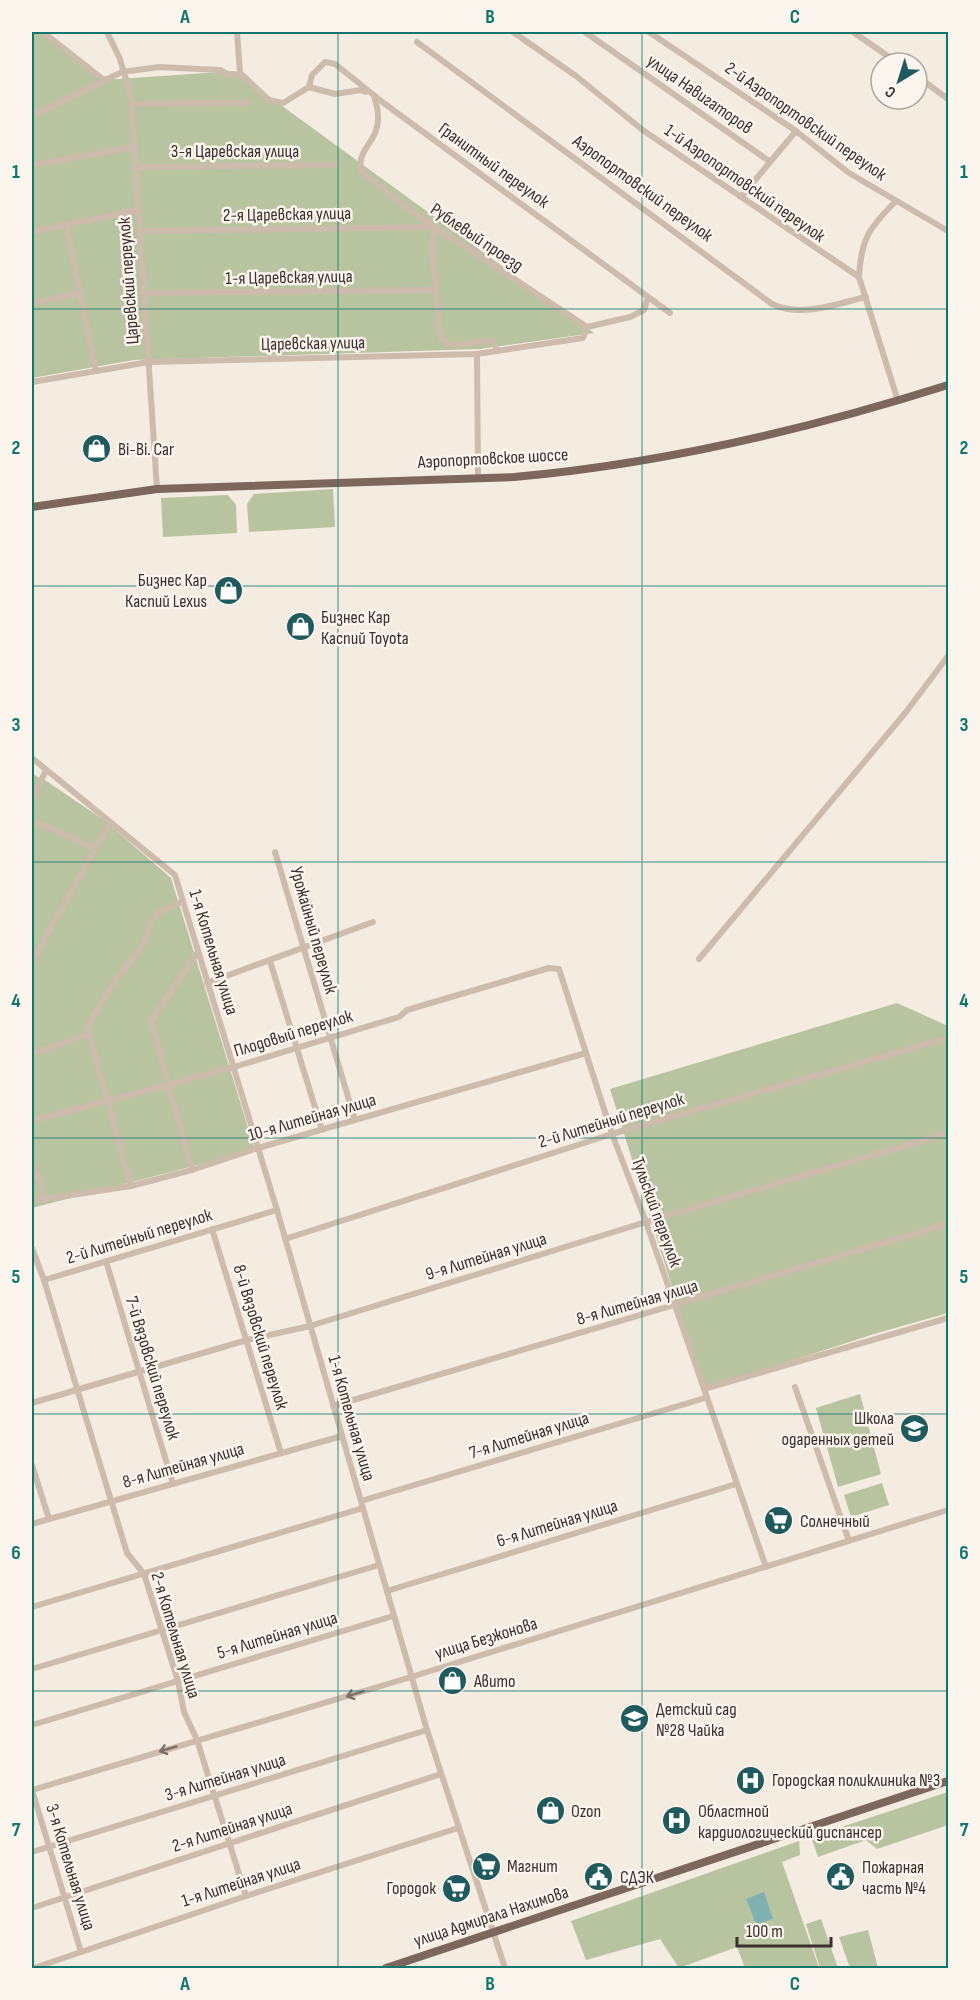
<svg xmlns="http://www.w3.org/2000/svg" width="980" height="2000" font-family="'Sofia Sans Condensed',sans-serif">
<style>
.green{fill:#b8c4a0}
.water{fill:#7fb0b2}
.lines{fill:none;stroke-linecap:round;stroke-linejoin:round}
.minor{stroke:#cdbbac;stroke-width:6}
.major{stroke:#7d675c;stroke-width:8}
.oneway{stroke:#7d6f65}
.grid{fill:none;stroke:#0f766e;stroke-width:1.5;stroke-opacity:0.55}
.labels{text-anchor:middle;stroke-width:5;stroke-linejoin:round;paint-order:stroke}
.street-label{font-size:18px;fill:#3b302b;stroke:#fbf5ee}
.poi-label{font-size:18px;fill:#3b302b;stroke:#fbf5ee;text-anchor:start}
.neatline{fill:none;stroke:#0f766e;stroke-width:2}
.grid-label{font-size:20px;text-anchor:middle;font-weight:bold;fill:#0f766e}
</style>
<rect width="100%" height="100%" fill="#f4ebe1"/>
<g class="green">
<polygon points="32,32 43,32 104,80 234,71 594,333 479,349 134,360 32,378"/>
<polygon points="333,489 335,527 249,532 247,504 254,494"/>
<polygon points="228,495 236,505 237,533 163,537 161,498"/>
<polygon points="32,774 48,782 105,821 171,878 255,1150 32,1208"/>
<polygon points="897,1003 948,1026 948,1313 874,1334 704,1389 610,1089"/>
<polygon points="860,1394 881,1474 838,1487 816,1408"/>
<polygon points="882,1483 889,1505 851,1517 844,1495"/>
<polygon points="948,1792 948,1825 877,1849 866,1840 818,1857 811,1837"/>
<polygon points="799,1841 800,1855 782,1862 819,1968 745,1968 737,1947 679,1968 660,1939 586,1960 571,1921"/>
<polygon points="821,1919 838,1968 820,1968 806,1924"/>
<polygon points="868,1930 878,1968 850,1968 839,1937"/>
</g>
<polygon class="water" points="764,1892 773,1919 756,1924 746,1899"/>
<g class="lines">
<g class="minor">
<polyline points="43,32 104,80 106,79"/>
<polyline points="107,32 120,59 131,97 157,489"/>
<polyline points="237,32 240,73"/>
<polyline points="513,32 576,76 644,131 859,277 898,401"/>
<polyline points="585,32 769,161"/>
<polyline points="649,32 796,131 849,173 948,231"/>
<polyline points="853,32 898,63"/>
<path d="M417 42 772 304C801 318 835 304 866 297"/>
<polyline points="240,73 269,100 283,103 309,87 335,94 361,90 366,92"/>
<polyline points="917,76 948,99"/>
<polyline points="309,87 312,75 325,62 335,64 385,104 670,313"/>
<path d="M374 96C378 108 380 122 375 133 369 147 356 156 362 172L411 211 587 327 630 317 644 310 648 297"/>
<polyline points="131,104 248,103"/>
<polyline points="32,116 122,72 159,67 220,70 231,76 240,73"/>
<polyline points="32,165 134,147"/>
<polyline points="135,167 335,165"/>
<polyline points="741,197 796,131"/>
<polyline points="66,224 96,371"/>
<polyline points="139,231 437,227 432,242 440,337 450,346 492,340 498,351"/>
<polyline points="32,232 137,210"/>
<path d="M859 277C861 239 869 228 895 202"/>
<polyline points="142,293 435,290"/>
<polyline points="32,303 80,293"/>
<polyline points="477,354 478,478"/>
<polyline points="32,382 149,362 477,354 583,338 587,327"/>
<polyline points="32,758 175,875 277,1210 427,1730 505,1968"/>
<polyline points="32,800 46,770"/>
<polyline points="32,820 95,848"/>
<polyline points="275,852 355,1120"/>
<polyline points="699,959 906,712 948,656"/>
<polyline points="270,961 322,1130"/>
<polyline points="32,962 110,822"/>
<polyline points="207,983 373,922"/>
<polyline points="89,1034 131,1186"/>
<polyline points="32,1054 89,1034 88,1025 115,981 144,944 151,922 160,912 183,901"/>
<polyline points="32,1121 234,1067 399,1017 407,1010 549,968 559,969 612,1134 646,1222 766,1567"/>
<polyline points="32,1165 40,1181 44,1200"/>
<polyline points="192,1170 151,1021 198,952"/>
<polyline points="32,1201 131,1186 192,1170 258,1148 586,1053"/>
<polyline points="212,1229 281,1453"/>
<polyline points="285,1239 612,1134 948,1038"/>
<polyline points="32,1248 44,1280 127,1553 144,1574 178,1681 184,1712 197,1740 246,1896"/>
<polyline points="106,1261 173,1484"/>
<polyline points="44,1280 277,1210"/>
<polyline points="795,1387 849,1541"/>
<polyline points="704,1389 948,1318"/>
<polyline points="32,1403 247,1340 310,1326 646,1222 948,1133"/>
<polyline points="333,1406 948,1224"/>
<polyline points="32,1465 49,1519"/>
<polyline points="361,1501 705,1398"/>
<polyline points="32,1524 342,1436"/>
<polyline points="387,1591 736,1484"/>
<polyline points="32,1607 363,1508"/>
<polyline points="32,1669 379,1565"/>
<polyline points="32,1725 393,1616"/>
<polyline points="32,1790 411,1677 948,1510"/>
<polyline points="32,1790 81,1952"/>
<polyline points="32,1852 427,1730"/>
<polyline points="32,1908 441,1774"/>
<polyline points="34,1968 246,1896 458,1828"/>
</g>
<g class="major">
<path d="M32 507 157 489 514 477C663 464 806 430 948 385"/>
<polyline points="386,1968 948,1781"/>
</g>
</g>
<defs><path id="oneway-shaft" d="M-6 0H5M1.5-3L5.5 0L1.5 3" fill="none" stroke-width="1.6" stroke-linecap="round" stroke-linejoin="round" transform="scale(1.5)"/></defs>
<g class="oneway">
<use href="#oneway-shaft" transform="translate(355 1694) rotate(163)"/>
<use href="#oneway-shaft" transform="translate(168 1749) rotate(163)"/>
</g>
<path class="grid" d="M338 32V1968M642 32V1968M32 309H948M32 586H948M32 862H948M32 1138H948M32 1414H948M32 1691H948"/>
<defs>
<symbol id="shop-disc" viewBox="-11 -11 22 22"><circle r="9.5" fill="#1f5a5e" stroke="#fbf5ee"/><path d="M-5-2.5h2.3a2.7 3.5 0 0 1 5.4 0H5L5.5 6h-11ZM-1.5-2.5h3a1.5 2.3 0 0 0-3 0Z" fill="#fff"/></symbol>
<symbol id="school-disc" viewBox="-11 -11 22 22"><circle r="9.5" fill="#1f5a5e" stroke="#fbf5ee"/><path d="M0-5L7-2L0 1L-7-2ZM-4 1L0 2.5L4 1V4Q0 6-4 4Z" fill="#fff"/></symbol>
<symbol id="supermarket-disc" viewBox="-11 -11 22 22"><circle r="9.5" fill="#1f5a5e" stroke="#fbf5ee"/><path d="M-6-5.5h2.5l.6 2H6L4.5 2H-2.5L-4.4-4H-6ZM-1.5 3.2a1.3 1.3 0 1 0 .1 0ZM3 3.2a1.3 1.3 0 1 0 .1 0Z" fill="#fff"/></symbol>
<symbol id="hospital-disc" viewBox="-11 -11 22 22"><circle r="9.5" fill="#1f5a5e" stroke="#fbf5ee"/><path d="M-5-5h3v3.5h4V-5h3V5h-3V1.5h-4V5h-3Z" fill="#fff"/></symbol>
<symbol id="civic-disc" viewBox="-11 -11 22 22"><circle r="9.5" fill="#1f5a5e" stroke="#fbf5ee"/><path d="M-.6-6.5H3V-4.5H.6V-3L4-1V1h2V6H-6V1h2V-1L-.6-3ZM-1.2 2.5V6h2.4V2.5Z" fill="#fff"/></symbol>
</defs>
<g fill-rule="evenodd">
<use href="#shop-disc" x="80" y="432" width="33" height="33"/>
<use href="#shop-disc" x="212" y="574" width="33" height="33"/>
<use href="#shop-disc" x="284" y="610" width="33" height="33"/>
<use href="#school-disc" x="898" y="1412" width="33" height="33"/>
<use href="#supermarket-disc" x="762" y="1504" width="33" height="33"/>
<use href="#shop-disc" x="436" y="1664" width="33" height="33"/>
<use href="#school-disc" x="618" y="1702" width="33" height="33"/>
<use href="#hospital-disc" x="734" y="1764" width="33" height="33"/>
<use href="#shop-disc" x="534" y="1794" width="33" height="33"/>
<use href="#hospital-disc" x="660" y="1804" width="33" height="33"/>
<use href="#supermarket-disc" x="470" y="1850" width="33" height="33"/>
<use href="#civic-disc" x="582" y="1860" width="33" height="33"/>
<use href="#civic-disc" x="824" y="1860" width="33" height="33"/>
<use href="#supermarket-disc" x="440" y="1872" width="33" height="33"/>
</g>
<g class="labels">
<g class="street-label">
<text transform="translate(700 94) rotate(35)" y="6">улица Навигаторов</text>
<text transform="translate(806 121) rotate(35)" y="6">2-й Аэропортовский переулок</text>
<text x="235" y="157">3-я Царевская улица</text>
<text transform="translate(494 165) rotate(36)" y="6">Гранитный переулок</text>
<text transform="translate(745 183) rotate(35)" y="6">1-й Аэропортовский переулок</text>
<text transform="translate(643 188) rotate(36)" y="6">Аэропортовский переулок</text>
<text transform="translate(287 214) rotate(-1)" y="6">2-я Царевская улица</text>
<text transform="translate(477 237) rotate(34)" y="6">Рублевый проезд</text>
<text transform="translate(289 277) rotate(-1)" y="6">1-я Царевская улица</text>
<text transform="translate(128 281) rotate(-94)" y="6">Царевский переулок</text>
<text transform="translate(313 343) rotate(-1)" y="6">Царевская улица</text>
<text transform="translate(493 458) rotate(-3)" y="6">Аэропортовское шоссе</text>
<text transform="translate(314 930) rotate(74)" y="6">Урожайный переулок</text>
<text transform="translate(214 952) rotate(73)" y="6">1-я Котельная улица</text>
<text transform="translate(293 1033) rotate(-17)" y="6">Плодовый переулок</text>
<text transform="translate(312 1117) rotate(-16)" y="6">10-я Литейная улица</text>
<text transform="translate(611 1120) rotate(-17)" y="6">2-й Литейный переулок</text>
<text transform="translate(657 1212) rotate(70)" y="6">Тульский переулок</text>
<text transform="translate(139 1236) rotate(-17)" y="6">2-й Литейный переулок</text>
<text transform="translate(486 1256) rotate(-17)" y="6">9-я Литейная улица</text>
<text transform="translate(637 1302) rotate(-16)" y="6">8-я Литейная улица</text>
<text transform="translate(261 1337) rotate(73)" y="6">8-й Вязовский переулок</text>
<text transform="translate(153 1368) rotate(73)" y="6">7-й Вязовский переулок</text>
<text transform="translate(352 1418) rotate(74)" y="6">1-я Котельная улица</text>
<text transform="translate(529 1435) rotate(-17)" y="6">7-я Литейная улица</text>
<text transform="translate(183 1465) rotate(-16)" y="6">8-я Литейная улица</text>
<text transform="translate(557 1523) rotate(-17)" y="6">6-я Литейная улица</text>
<text transform="translate(176 1635) rotate(73)" y="6">2-я Котельная улица</text>
<text transform="translate(277 1635) rotate(-17)" y="6">5-я Литейная улица</text>
<text transform="translate(486 1638) rotate(-17)" y="6">улица Безжонова</text>
<text transform="translate(225 1777) rotate(-17)" y="6">3-я Литейная улица</text>
<text transform="translate(232 1827) rotate(-18)" y="6">2-я Литейная улица</text>
<text transform="translate(71 1867) rotate(73)" y="6">3-я Котельная улица</text>
<text transform="translate(241 1882) rotate(-18)" y="6">1-я Литейная улица</text>
<text transform="translate(491 1916) rotate(-18)" y="6">улица Адмирала Нахимова</text>
</g>
<g class="poi-label">
<text x="118" y="455">Bi-Bi. Car</text>
<text x="207" y="586" text-anchor="end">Бизнес Кар<tspan x="207" dy="21">Каспий Lexus</tspan></text>
<text x="321" y="623">Бизнес Кар<tspan x="321" dy="21">Каспий Toyota</tspan></text>
<text x="894" y="1424" text-anchor="end">Школа<tspan x="894" dy="21">одаренных детей</tspan></text>
<text x="800" y="1527">Солнечный</text>
<text x="474" y="1687">Авито</text>
<text x="656" y="1715">Детский сад<tspan x="656" dy="21">№28 Чайка</tspan></text>
<text x="772" y="1786">Городская поликлиника №3</text>
<text x="571" y="1817">Ozon</text>
<text x="698" y="1817">Областной<tspan x="698" dy="21">кардиологический диспансер</tspan></text>
<text x="507" y="1872">Магнит</text>
<text x="862" y="1873">Пожарная<tspan x="862" dy="21">часть №4</tspan></text>
<text x="620" y="1883">СДЭК</text>
<text x="436" y="1894" text-anchor="end">Городок</text>
</g>
</g>
<rect width="980" height="2000" fill="none" stroke="#fbf5ee" stroke-width="66"/>
<g transform="translate(899 81) rotate(218)"><circle r="28" fill="#fbf5ee" stroke="#aea6a0" stroke-width="1.5"/>
<path d="M0-4.5L10 22L0 15L-10 22Z" fill="#1f5a5e"/>
<text y="-9" font-size="16" font-weight="bold" text-anchor="middle" fill="#3b302b">С</text>
</g>
<path d="M737 1937v9h94v-9" fill="none" stroke="#3b302b" stroke-width="3"/>
<text x="746" y="1937" font-size="18" fill="#3b302b" stroke="#fbf5ee" stroke-width="4.5" paint-order="stroke">100 m</text>
<rect x="33" y="33" width="914" height="1934" class="neatline"/>
<g class="grid-label">
<text x="185" y="23">A</text>
<text x="490" y="23">B</text>
<text x="795" y="23">C</text>
<text x="16" y="178">1</text>
<text x="964" y="178">1</text>
<text x="16" y="454">2</text>
<text x="964" y="454">2</text>
<text x="16" y="731">3</text>
<text x="964" y="731">3</text>
<text x="16" y="1007">4</text>
<text x="964" y="1007">4</text>
<text x="16" y="1283">5</text>
<text x="964" y="1283">5</text>
<text x="16" y="1559">6</text>
<text x="964" y="1559">6</text>
<text x="16" y="1836">7</text>
<text x="964" y="1836">7</text>
<text x="185" y="1990">A</text>
<text x="490" y="1990">B</text>
<text x="795" y="1990">C</text>
</g>
</svg>
